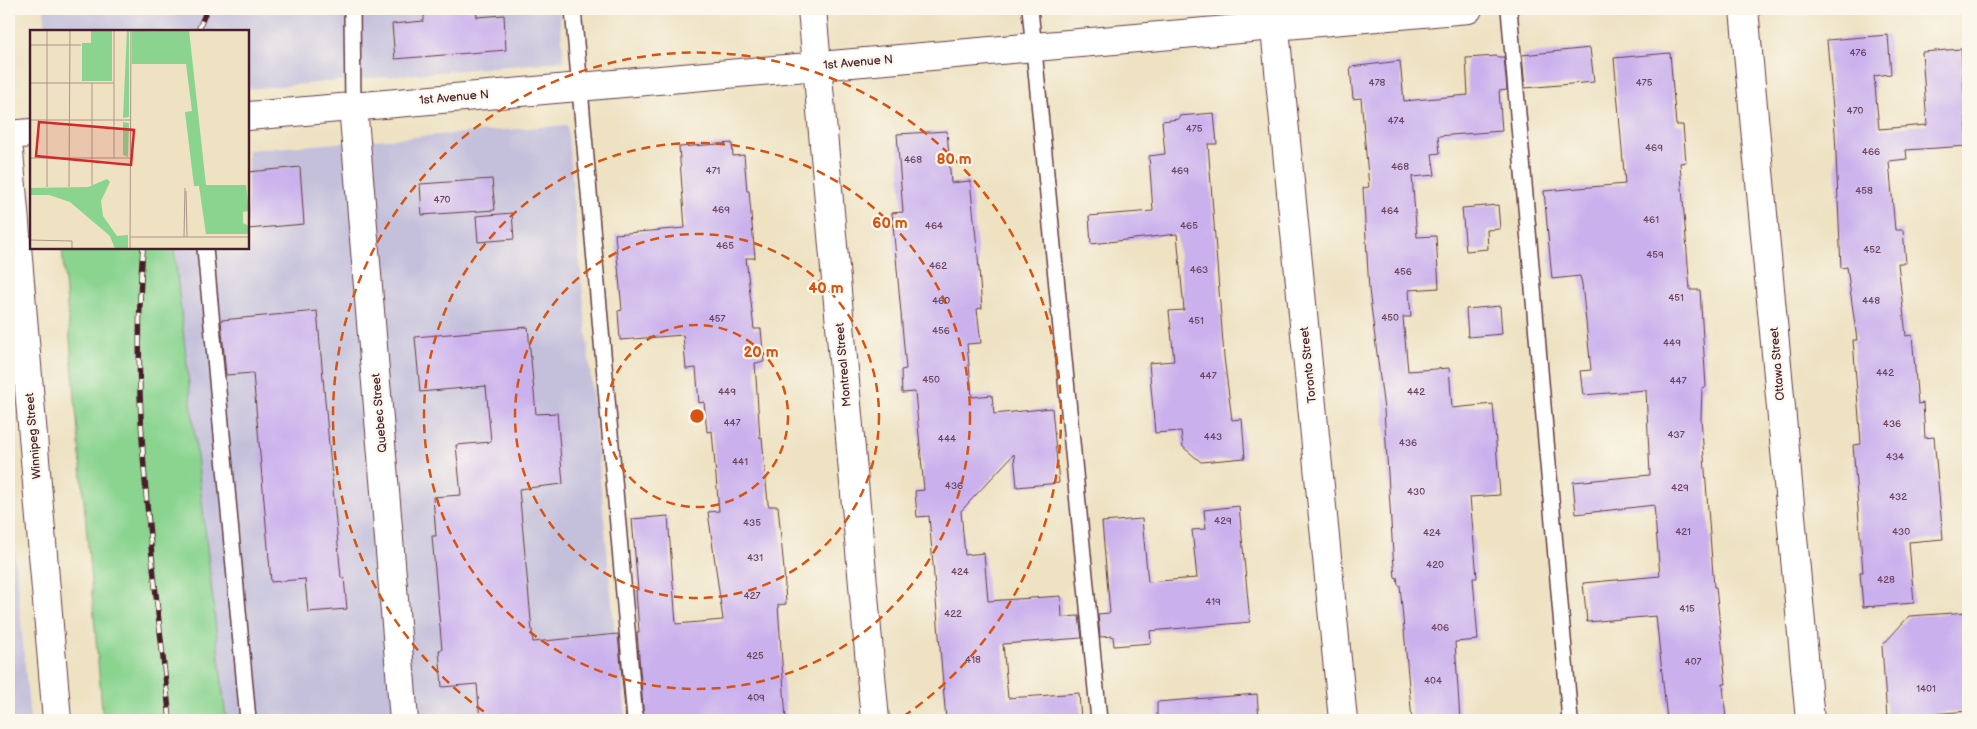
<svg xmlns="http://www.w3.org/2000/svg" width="1977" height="729" font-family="'Balsamiq Sans',sans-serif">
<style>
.industrial{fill:#c4c0db}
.green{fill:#8ad490;stroke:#6a7a5e}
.building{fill:#cab1ed}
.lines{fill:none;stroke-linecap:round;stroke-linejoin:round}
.service-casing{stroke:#633c42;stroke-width:18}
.minor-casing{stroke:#633c42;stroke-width:30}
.tertiary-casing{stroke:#633c42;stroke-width:30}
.secondary-casing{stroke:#633c42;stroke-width:30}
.service{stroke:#fff;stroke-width:15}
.minor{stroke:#fff;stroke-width:28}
.tertiary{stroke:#fff;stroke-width:28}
.secondary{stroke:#fff;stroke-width:28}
.rail-casing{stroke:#4a1f2b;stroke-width:5.5}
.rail{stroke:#fbf7ec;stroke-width:4;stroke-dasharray:11;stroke-linecap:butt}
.ring{fill:none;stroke:#d8530f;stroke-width:2.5;stroke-dasharray:9 6}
.labels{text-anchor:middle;stroke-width:4.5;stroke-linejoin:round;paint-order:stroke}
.number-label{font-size:10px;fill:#6a445c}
.street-label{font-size:12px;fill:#4a1f2b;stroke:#fbf7ec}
.inset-road{fill:none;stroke:#ac9486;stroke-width:1}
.view{fill:#d62828;fill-opacity:0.15;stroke:#d62828;stroke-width:2.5}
.inset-edge{fill:none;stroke:#4a1f2b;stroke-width:2.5}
.centre{fill:#d8530f;stroke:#fbf7ec;stroke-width:2.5}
.ring-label{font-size:15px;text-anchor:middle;font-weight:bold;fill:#d8530f;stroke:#fbf7ec;stroke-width:4.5;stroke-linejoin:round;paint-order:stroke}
</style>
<rect width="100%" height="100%" fill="#fbf7ec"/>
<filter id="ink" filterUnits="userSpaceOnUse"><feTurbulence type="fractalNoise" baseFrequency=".02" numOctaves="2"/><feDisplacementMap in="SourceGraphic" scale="10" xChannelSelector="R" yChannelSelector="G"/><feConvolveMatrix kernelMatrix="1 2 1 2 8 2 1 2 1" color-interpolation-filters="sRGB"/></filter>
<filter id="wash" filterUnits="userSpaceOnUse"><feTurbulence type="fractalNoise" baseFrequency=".0096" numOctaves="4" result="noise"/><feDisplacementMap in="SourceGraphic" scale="20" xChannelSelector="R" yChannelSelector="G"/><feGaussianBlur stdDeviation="1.12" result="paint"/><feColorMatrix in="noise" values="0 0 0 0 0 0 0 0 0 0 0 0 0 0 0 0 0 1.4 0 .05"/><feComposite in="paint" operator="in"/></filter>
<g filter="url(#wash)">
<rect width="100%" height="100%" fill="#eee2c3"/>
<g class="industrial">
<polygon points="44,9 559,9 564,61 248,89 248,31 46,31"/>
<polygon points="567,125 623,720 226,720 174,248 248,248 248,150"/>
<polygon points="9,491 30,720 9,720"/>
</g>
<polygon class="green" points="62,248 174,248 226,720 103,720"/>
<g id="blocks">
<g class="building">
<polygon points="424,9 476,9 477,17 504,15 506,50 395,59 392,24 424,21"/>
<polygon points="1888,35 1891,74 1874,76 1879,129 1927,125 1922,52 1961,49 1968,146 1906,150 1907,159 1889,161 1895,230 1903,230 1906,263 1898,263 1906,336 1912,335 1918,404 1923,403 1925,438 1934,437 1943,539 1909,542 1914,603 1863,607 1860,572 1863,572 1853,445 1861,444 1853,340 1857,340 1847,267 1841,268 1835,132 1827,40"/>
<polygon points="1590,48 1594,82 1525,88 1522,55"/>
<polygon points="1670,53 1676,125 1683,125 1686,162 1680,163 1690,290 1700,290 1706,387 1702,388 1701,418 1714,587 1716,587 1726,684 1723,684 1726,720 1667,720 1656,616 1587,622 1583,583 1660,576 1654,505 1576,514 1573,482 1650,475 1646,390 1583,395 1580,371 1591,370 1582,284 1580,276 1552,279 1544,191 1625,184 1614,58"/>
<polygon points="1497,56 1497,57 1504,57 1507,90 1499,91 1502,131 1438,136 1440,153 1432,154 1435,175 1412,177 1417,237 1436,236 1439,288 1409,290 1411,317 1403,317 1408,371 1449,368 1452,408 1493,404 1500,495 1470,497 1477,578 1473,578 1478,640 1455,642 1460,720 1412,720 1400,585 1398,585 1397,577 1395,578 1393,554 1384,410 1369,290 1363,188 1369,187 1361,98 1353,99 1350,67 1400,61 1404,101 1468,95 1466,58"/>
<polygon points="1214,113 1217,144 1208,144 1224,357 1232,420 1242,419 1245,458 1201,462 1183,447 1181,431 1155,433 1149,363 1174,361 1169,311 1184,310 1177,234 1091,244 1089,216 1153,211 1149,156 1165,154 1162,121 1179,119 1179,116"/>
<polygon points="947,131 951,183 970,181 978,257 982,308 977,309 981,343 967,344 972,397 992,395 994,414 1052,408 1059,483 1017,487 1014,454 961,511 965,555 984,553 988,601 1061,596 1062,617 1079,616 1082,638 1003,644 1008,698 1079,693 1081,719 946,720 929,516 917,517 915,491 924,490 915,392 902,393 901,370 906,369 892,213 903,212 897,134"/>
<polygon points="732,143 733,156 744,155 747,191 749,191 755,258 746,258 754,329 761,329 764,362 755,363 760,438 762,437 768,504 769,506 778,506 784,570 786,604 778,605 786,720 644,720 637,632 639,632 636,590 638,590 632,519 668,516 676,624 723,620 708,512 719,511 712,431 707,432 704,402 699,403 696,368 686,369 683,335 620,340 618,311 622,310 615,234 685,228 679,147"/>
<polygon points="300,167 304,224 248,229 248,172"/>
<polygon points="492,179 495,210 422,215 420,184"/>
<polygon points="1498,205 1500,229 1487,230 1488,249 1466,251 1462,208"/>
<polygon points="512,213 514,239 478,242 476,216"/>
<polygon points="1500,306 1502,334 1468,337 1466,309"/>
<polygon points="317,311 341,578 344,578 347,609 308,612 305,579 271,582 253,373 226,375 221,320"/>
<polygon points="528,327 536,414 557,413 563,484 519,489 533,642 618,634 626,720 480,720 477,684 442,687 439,650 442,650 432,536 436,536 433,497 461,495 456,445 491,442 486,386 420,392 415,337"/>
<polygon points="1239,506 1250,622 1150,631 1151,643 1114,646 1113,636 1100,637 1098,614 1110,613 1102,522 1142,519 1148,582 1197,578 1192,530 1206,529 1204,510"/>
<polygon points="1968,612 1968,711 1887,718 1882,646 1909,616"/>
<polygon points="1257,694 1259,720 1157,720 1157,702"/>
</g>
</g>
</g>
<g filter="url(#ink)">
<use href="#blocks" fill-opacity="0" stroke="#633c42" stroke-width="1"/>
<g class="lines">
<defs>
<g id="service">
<polyline points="352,9 353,106"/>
<polyline points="573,9 635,720"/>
<polyline points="1030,9 1099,720"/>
<polyline points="1509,9 1570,720"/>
<polyline points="205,248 248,720"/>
</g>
<g id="minor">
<polyline points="812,9 875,720"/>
<polyline points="1273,9 1343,720"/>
<polyline points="1744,9 1810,720"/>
<polyline points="353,106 404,720"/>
</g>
<g id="tertiary">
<polyline points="248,116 1468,9"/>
<polyline points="9,135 31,133"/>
</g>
<polyline id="secondary" points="9,152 57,720"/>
</defs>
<use href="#service" class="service-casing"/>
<use href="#minor" class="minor-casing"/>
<use href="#tertiary" class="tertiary-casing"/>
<use href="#secondary" class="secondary-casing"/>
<use href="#service" class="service"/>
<use href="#minor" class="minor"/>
<use href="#tertiary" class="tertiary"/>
<use href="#secondary" class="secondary"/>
<defs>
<g id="rail">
<polyline points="198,31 207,9"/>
<path d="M143 248C130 406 153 563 170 720"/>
</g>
</defs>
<use href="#rail" class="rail-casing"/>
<use href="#rail" class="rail"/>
</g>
</g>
<g class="ring">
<circle cx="697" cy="416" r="91"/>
<circle cx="697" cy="416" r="182"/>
<circle cx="697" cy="416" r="273"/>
<path d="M496 720A364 364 0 1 1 898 720"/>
</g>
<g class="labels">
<g class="number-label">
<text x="1858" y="56">476</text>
<text x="1377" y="86">478</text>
<text x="1644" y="86">475</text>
<text x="1855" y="114">470</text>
<text x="1396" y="124">474</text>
<text x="1194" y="132">475</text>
<text x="1654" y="151">469</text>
<text x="1871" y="155">466</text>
<text x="913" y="163">468</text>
<text x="1400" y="170">468</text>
<text x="713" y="174">471</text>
<text x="1180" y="174">469</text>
<text x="1864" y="194">458</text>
<text x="442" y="203">470</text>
<text x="721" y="213">469</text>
<text x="1390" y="214">464</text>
<text x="1651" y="223">461</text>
<text x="934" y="229">464</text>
<text x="1189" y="229">465</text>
<text x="725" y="249">465</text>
<text x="1872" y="253">452</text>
<text x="1655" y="258">459</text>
<text x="938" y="269">462</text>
<text x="1199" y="273">463</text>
<text x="1403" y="275">456</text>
<text x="1676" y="301">451</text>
<text x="941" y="304">460</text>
<text x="1871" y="304">448</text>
<text x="1390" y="321">450</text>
<text x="717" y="322">457</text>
<text x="1196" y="324">451</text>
<text x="941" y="334">456</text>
<text x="1672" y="346">449</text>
<text x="1885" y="376">442</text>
<text x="1208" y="379">447</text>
<text x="931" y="383">450</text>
<text x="1678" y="384">447</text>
<text x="727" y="395">449</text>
<text x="1416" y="395">442</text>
<text x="732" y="426">447</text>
<text x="1892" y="427">436</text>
<text x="1676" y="438">437</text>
<text x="1213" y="440">443</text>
<text x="947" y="442">444</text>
<text x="1408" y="446">436</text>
<text x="1895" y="460">434</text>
<text x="740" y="465">441</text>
<text x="954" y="489">436</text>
<text x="1680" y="491">429</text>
<text x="1416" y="495">430</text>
<text x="1898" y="500">432</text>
<text x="1223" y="524">429</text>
<text x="752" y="526">435</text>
<text x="1683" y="535">421</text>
<text x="1901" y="535">430</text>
<text x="1432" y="536">424</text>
<text x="755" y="561">431</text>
<text x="1435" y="568">420</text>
<text x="960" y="575">424</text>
<text x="1886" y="583">428</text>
<text x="752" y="599">427</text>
<text x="1213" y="605">419</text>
<text x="1687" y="612">415</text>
<text x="953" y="617">422</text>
<text x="1440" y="631">406</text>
<text x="755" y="659">425</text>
<text x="973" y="663">418</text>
<text x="1693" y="665">407</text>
<text x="1433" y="684">404</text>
<text x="1926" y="692">1401</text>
<text x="756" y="701">409</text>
</g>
<g class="street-label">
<text transform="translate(858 62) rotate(-5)" y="4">1st Avenue N</text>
<text transform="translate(454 97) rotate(-5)" y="4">1st Avenue N</text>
<text transform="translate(1777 364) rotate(-95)" y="4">Ottawa Street</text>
<text transform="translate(843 365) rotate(-95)" y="4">Montreal Street</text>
<text transform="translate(1308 365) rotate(-96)" y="4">Toronto Street</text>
<text transform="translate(379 413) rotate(-95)" y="4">Quebec Street</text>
<text transform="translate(33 436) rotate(-95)" y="4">Winnipeg Street</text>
</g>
</g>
<g transform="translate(30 30)">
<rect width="219" height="219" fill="#eee2c3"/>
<path d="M61 0H82V51H52V13H61ZM97 0H99V87L93 88ZM102 0H159L176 155H216L219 181 213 182V193L219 196V204H176L169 156H164L155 82 162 81 156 34H102ZM93 92 99 93 98 127 93 125ZM77 149 80 152 71 171 73 186 87 206 98 205V219H85L80 206 40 172 19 165H0V158L58 157Z" fill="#8ad490"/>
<path class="inset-road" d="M0 15H51M0 53H84M0 90H100M0 128H100M84 128V0M62 155V53M17 157V0M39 157 40 0M156 161 157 207M101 207H219M154 207 155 158M0 210 42 211V219M100 219 101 0"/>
<path class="view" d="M9 92 104 100 101 135 6 126Z"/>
<rect width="219" height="219" class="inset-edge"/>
</g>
<circle cx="697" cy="416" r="8" class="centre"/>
<g class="ring-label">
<text x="954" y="164">80 m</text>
<text x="890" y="228">60 m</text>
<text x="826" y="293">40 m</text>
<text x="761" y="357">20 m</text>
</g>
<rect width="1977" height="729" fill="none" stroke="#fbf7ec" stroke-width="30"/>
</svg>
